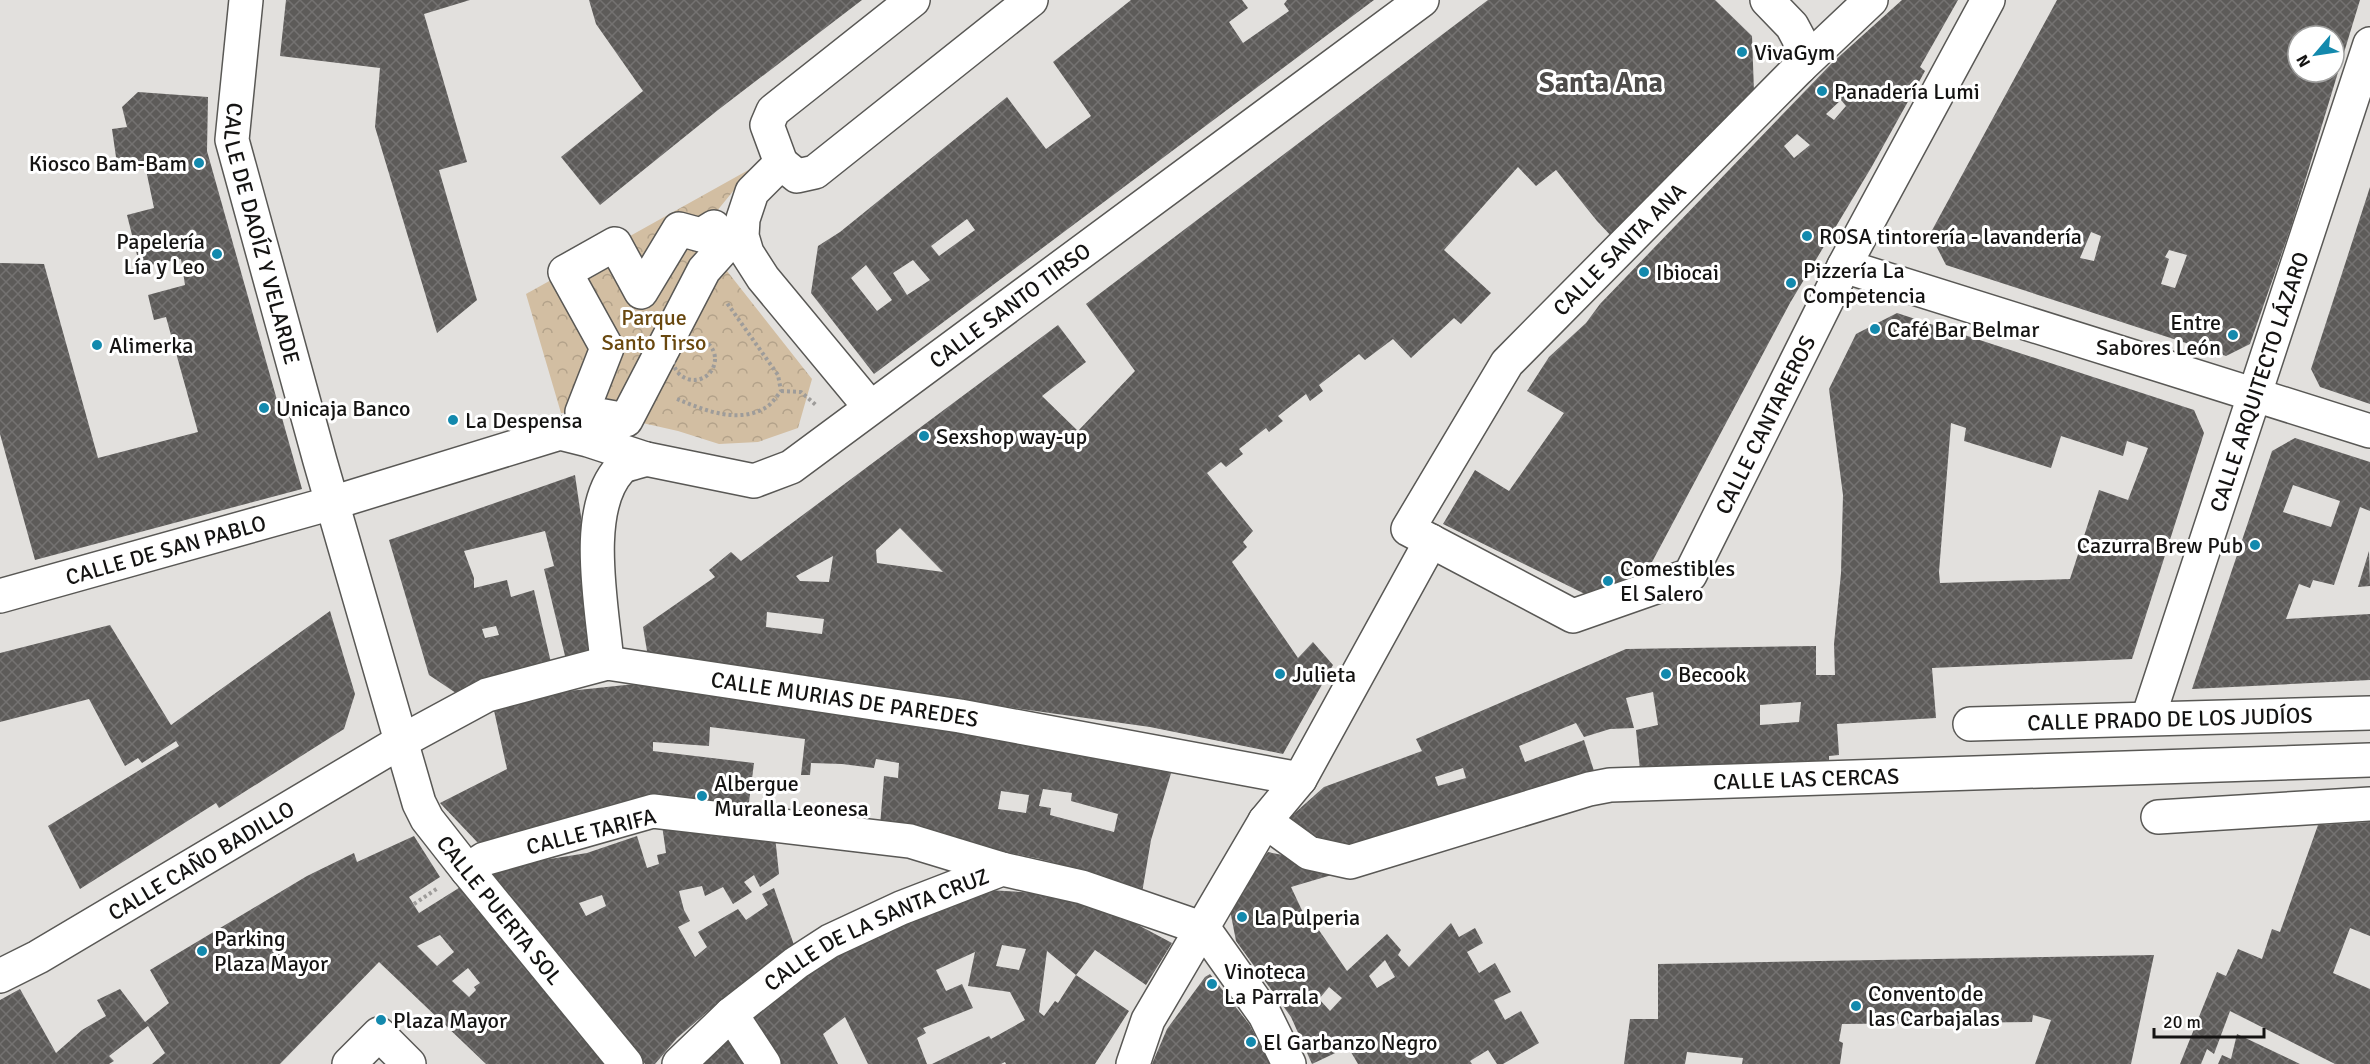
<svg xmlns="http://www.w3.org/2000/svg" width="2370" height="1064" font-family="Signika,sans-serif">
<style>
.forest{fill:url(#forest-crowns)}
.building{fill:url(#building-cross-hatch);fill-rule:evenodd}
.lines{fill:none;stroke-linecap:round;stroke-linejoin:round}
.minor-casing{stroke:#595855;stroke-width:36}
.path{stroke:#9e9c9a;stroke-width:4;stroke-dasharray:3 3;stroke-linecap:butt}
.minor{stroke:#fff;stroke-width:33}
.poi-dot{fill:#1389ad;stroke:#fff;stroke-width:2}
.labels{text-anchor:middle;stroke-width:6;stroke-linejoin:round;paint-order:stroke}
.poi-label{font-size:22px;fill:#141312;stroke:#fff;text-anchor:start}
.street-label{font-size:22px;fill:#141312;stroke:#fff}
.park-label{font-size:22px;fill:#69480f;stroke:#fff}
.district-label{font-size:28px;font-weight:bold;fill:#4e4c4a;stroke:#fff}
</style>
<defs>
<pattern id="forest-crowns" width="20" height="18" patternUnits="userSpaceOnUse" patternTransform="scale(1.5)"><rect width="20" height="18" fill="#d2bea2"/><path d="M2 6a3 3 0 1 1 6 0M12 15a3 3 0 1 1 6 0" fill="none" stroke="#b3a28a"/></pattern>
<pattern id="building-cross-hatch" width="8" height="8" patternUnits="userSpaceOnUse" patternTransform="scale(1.5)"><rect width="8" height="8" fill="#5d5b59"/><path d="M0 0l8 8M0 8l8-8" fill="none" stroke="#747271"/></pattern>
</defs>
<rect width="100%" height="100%" fill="#e2e0dd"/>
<polygon class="forest" points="752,168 712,217 727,271 812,379 798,428 758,442 719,444 678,431 594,412 561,413 526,294"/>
<g class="building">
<polygon points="286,0 470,0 424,14 467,162 439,170 477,300 437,333 375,127 380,68 280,56"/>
<polygon points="589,0 862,0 718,110 600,205 561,157 643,91 596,24"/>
<path d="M1131 0H1242L1248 8 1229 22 1243 43 1289 11 1284 4 1287 0H1374L874 374 811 293 818 246 840 232 1007 97 1046 149 1091 116 1053 62ZM967 219 975 230 939 256 931 246ZM913 260 930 280 907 295 893 273ZM866 265 892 300 877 311 851 278Z"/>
<path d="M1488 0H1715L1752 36 1754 91 1613 238 1597 221 1556 170 1536 186 1518 167 1444 250 1491 293 1461 324 1454 318 1411 358 1393 339 1365 360 1359 354 1319 385 1323 391 1310 401 1306 394 1278 416 1283 421 1269 432 1266 428 1239 449 1243 454 1226 467 1221 462 1207 473 1253 531 1243 542 1247 547 1232 562 1298 658 1313 642 1333 665 1283 754 1150 727 648 657 643 627 715 577 709 570 731 552 741 561 1058 325 1086 362 1042 396 1078 431 1135 371 1086 304ZM900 528 943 572 877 563 876 550ZM833 556 829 582 800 581 796 576ZM767 612 824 619 822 634 766 627Z"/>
<path d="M1902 0H1958L1920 67 1925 71 1871 168 1790 303 1643 579 1589 596 1443 524 1475 470 1509 491 1564 413 1527 391 1549 357 1586 323 1600 304 1833 62ZM1841 100 1846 106 1834 120 1826 114ZM1797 134 1810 145 1794 158 1784 146Z"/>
<path d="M2057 0H2360L2291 227 2250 344 2226 356 1946 265 1930 234ZM2298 36H2334V72H2298ZM2091 232 2101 236 2094 261 2080 258ZM2169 250 2187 255 2175 288 2161 284 2169 259 2165 257Z"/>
<polygon points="138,92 208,97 207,151 302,489 35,560 0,434 0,263 44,264 98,458 198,432 166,317 154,320 148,295 185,285 181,259 140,267 127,215 154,208 145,165 118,171 112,129 127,127 122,107"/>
<polygon points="2370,187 2370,404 2320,387 2311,369"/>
<path d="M1897 313 2194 410 2204 433 2132 659 1932 668 1936 718 1837 724 1839 755 1829 756V762L1700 765 1640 770 1636 730 1658 725 1653 692 1630 697 1626 698 1634 728 1610 729 1584 737 1576 723 1519 746 1525 762 1584 740 1595 774 1353 853 1311 847 1288 819 1324 787 1422 751 1416 739 1626 649 1816 646V675H1835L1834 644 1841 573 1843 495 1829 389 1856 334ZM1951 423 1966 428 1964 441 2051 468 2061 436 2123 456 2127 441 2148 448 2128 500 2099 490 2070 579 1940 583 1939 572ZM1801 702 1799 722 1760 725V705ZM1463 768 1466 778 1438 786 1435 777Z"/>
<path d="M2295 438 2370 462V511L2360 507 2334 585 2313 580 2310 588 2299 584 2286 619 2370 614V680L2192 689 2272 451ZM2293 485 2340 501 2331 527 2283 512Z"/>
<path d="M575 475 601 654 567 664 544 569 554 566 545 531 464 551 474 578V588L507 580 511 597 534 590 552 667 456 693 429 675 389 540ZM496 626 499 635 485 638 482 629Z"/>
<polygon points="2369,551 2370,586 2358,587"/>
<polygon points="330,611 355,694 344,729 219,808 216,803 80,889 48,826 179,746 176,741 142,763 138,758 125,766 89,699 0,722 0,653 110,625 171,725"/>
<path d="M635 684 945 724 1172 770 1151 840 1142 893 1084 871 1040 859 880 826 884 776 898 778 899 763 876 759 874 768 842 764 811 763 810 775H801L805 739 710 727 709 746 653 742V751L754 763 748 810 655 798 613 804 579 816 478 843 440 803 507 769 493 706 559 692ZM1043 789 1072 793 1071 801 1118 814 1114 832 1050 815 1051 808 1039 806ZM1001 791 1029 795 1026 813 998 809Z"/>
<polygon points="2370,822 2370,936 2350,928 2333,973 2370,989 2370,1064 2335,1064 2230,1011 2214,1054 2207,1049 2201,1064 2180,1064 2217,972 2226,976 2238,949 2262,959 2272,929 2280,932 2318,825"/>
<path d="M662 825 711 835 775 836 779 874 760 887 754 875 744 882 752 892 733 904 723 887 705 896 702 886 679 891 684 910 690 921 678 927 695 957 707 947 698 932 738 909 746 920 768 905 762 894 774 888 794 945 713 1007 677 1038 655 1064H645L490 875 519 864 587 853 637 836 647 868 659 864 657 855 666 853ZM602 895 606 906 586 916 579 903Z"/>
<path d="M414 836 440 877 409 897 419 913 462 886 604 1064H486L379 962 280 1064H152L165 1053 148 1026 109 1056 114 1061 109 1064H0V1000L20 989 56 1053 82 1030 106 1016 97 1000 120 989 145 1022 169 1003 150 970 307 876 354 853 357 862ZM440 935 454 952 437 966 417 946ZM468 968 480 983 474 987 476 990 469 997 452 981Z"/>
<path d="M1268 852 1352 869 1291 887 1307 921 1312 920 1347 971 1387 934 1401 950 1398 955 1409 967 1451 923 1459 937 1475 928 1483 943 1467 952 1479 973 1495 963 1511 992 1494 1000 1505 1020 1521 1011 1539 1043 1503 1064H1497L1488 1050 1470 1061 1472 1064H1358L1348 1047 1312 1064 1291 1017 1236 941 1230 910 1247 879ZM1385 960 1395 977 1377 988 1369 976ZM1329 987 1342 998 1330 1011 1319 999Z"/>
<path d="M988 890 1039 893 1081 903 1125 918 1172 943 1146 985 1095 950 1076 975 1047 951 1039 1012 1044 1016 1055 1001 1058 1003 1076 975 1129 1011 1095 1064H1006L1005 1062 1001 1064H932L989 1036 991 1039 1025 1020 1010 992 968 986 975 952 936 970 946 991 962 984 973 1008 923 1028 926 1033 917 1038 927 1064H868L845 1017 823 1034 838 1064H769L744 1021 837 953ZM1002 945 1026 949 1019 970 996 966Z"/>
<polygon points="2154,955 2131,1064 2035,1064 2051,1020 2033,1015 2032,1022 1842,1024 1839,1041 1843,1043 1840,1064 1742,1064 1743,1058 1687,1052 1685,1064 1624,1064 1630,1019 1658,1019 1658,964"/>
<polygon points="1210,974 1249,1024 1271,1064 1152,1064 1167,1029 1205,977"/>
<polygon points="734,1030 757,1064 698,1064"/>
<polygon points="2237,1034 2300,1064 2218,1064 2222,1055 2231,1059"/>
</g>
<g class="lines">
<defs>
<g id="minor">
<path id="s1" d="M246 0 232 140 320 461 419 803 427 819 467 870 626 1064"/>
<polyline points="1767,0 1792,26 1800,41 1800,67"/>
<path id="s2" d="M1871 0 1800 67 1507 363 1408 529 1573 616 1690 575 1844 266 1988 0"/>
<polyline points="781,163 797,176 815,172 1031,0"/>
<polygon points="714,227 721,251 704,270 626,420 582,412 607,348 565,272 615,244 641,292 679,229 701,235"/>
<polyline points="1844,266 2370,431"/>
<polyline points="870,407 763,278 747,253 742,236 743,219 752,192 781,163 767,125 773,111 913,0"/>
<path id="s3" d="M0 596 332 503 560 433 588 440 646 459 754 481 791 467 1422 0"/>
<path d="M607 663C603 611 581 511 620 469 625 464 639 462 646 459"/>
<path id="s4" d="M2148 718 2370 44"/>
<path id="s5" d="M1970 724 2370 713"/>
<polyline points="2158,817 2370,804"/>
<path id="s6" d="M1265 821 1309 853 1350 862 1589 789 1610 785 2370 760"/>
<polyline points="467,870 484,859 653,811 910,841 1002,869"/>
<polyline points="1204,929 1265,1015 1289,1064"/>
<path id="s7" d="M0 976 38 957 402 741 487 695 607 663 960 716 1300 779"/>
<polyline points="731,1014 764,1064"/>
<polyline points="349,1064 379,1034 409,1064"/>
<path id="s8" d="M679 1064 731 1014 796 963 830 941 901 908 1002 869 1082 887 1204 929"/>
<polyline points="1133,1064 1148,1020 1265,821 1300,779 1431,541"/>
</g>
</defs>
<use href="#minor" class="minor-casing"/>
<g class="path">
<circle cx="694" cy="359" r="21"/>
<polyline points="781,391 801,392 817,406"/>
<path d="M677 399C704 410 737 424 765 408 771 405 777 396 781 391L778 375 727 303"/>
<polyline points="414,904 438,888"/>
</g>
<use href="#minor" class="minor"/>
</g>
<g class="poi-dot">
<circle cx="1742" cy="52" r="6"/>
<circle cx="1822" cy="91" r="6"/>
<circle cx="199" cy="163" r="6"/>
<circle cx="1807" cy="236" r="6"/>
<circle cx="217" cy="254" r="6"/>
<circle cx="1644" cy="272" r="6"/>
<circle cx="1791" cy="283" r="6"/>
<circle cx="1875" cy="329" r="6"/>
<circle cx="2233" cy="335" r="6"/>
<circle cx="97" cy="345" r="6"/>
<circle cx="264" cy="408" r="6"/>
<circle cx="453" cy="420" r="6"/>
<circle cx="924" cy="436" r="6"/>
<circle cx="2255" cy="545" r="6"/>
<circle cx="1608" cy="581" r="6"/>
<circle cx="1280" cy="674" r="6"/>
<circle cx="1666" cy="674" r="6"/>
<circle cx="702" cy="796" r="6"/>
<circle cx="1242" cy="917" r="6"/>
<circle cx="202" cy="951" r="6"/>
<circle cx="1212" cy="984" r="6"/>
<circle cx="1856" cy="1006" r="6"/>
<circle cx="381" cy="1020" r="6"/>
<circle cx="1251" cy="1042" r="6"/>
</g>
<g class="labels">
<g class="poi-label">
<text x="1754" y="60">VivaGym</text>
<text x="1834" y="99">Panadería Lumi</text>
<text x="187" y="171" text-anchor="end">Kiosco Bam-Bam</text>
<text x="1819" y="244">ROSA tintorería - lavandería</text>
<text x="205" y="249" text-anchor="end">Papelería<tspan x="205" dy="25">Lía y Leo</tspan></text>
<text x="1803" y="278">Pizzería La<tspan x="1803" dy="25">Competencia</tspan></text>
<text x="1656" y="280">Ibiocai</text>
<text x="2221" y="330" text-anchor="end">Entre<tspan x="2221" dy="25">Sabores León</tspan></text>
<text x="1887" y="337">Café Bar Belmar</text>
<text x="109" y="353">Alimerka</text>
<text x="276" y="416">Unicaja Banco</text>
<text x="465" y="428">La Despensa</text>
<text x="936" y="444">Sexshop way-up</text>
<text x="2243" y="553" text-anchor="end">Cazurra Brew Pub</text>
<text x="1620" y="576">Comestibles<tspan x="1620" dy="25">El Salero</tspan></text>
<text x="1292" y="682">Julieta</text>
<text x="1678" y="682">Becook</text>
<text x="714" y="791">Albergue<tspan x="714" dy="25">Muralla Leonesa</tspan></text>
<text x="1254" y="925">La Pulperia</text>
<text x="214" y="946">Parking<tspan x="214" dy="25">Plaza Mayor</tspan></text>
<text x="1224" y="979">Vinoteca<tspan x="1224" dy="25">La Parrala</tspan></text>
<text x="1868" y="1001">Convento de<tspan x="1868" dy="25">las Carbajalas</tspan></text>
<text x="393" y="1028">Plaza Mayor</text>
<text x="1263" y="1050">El Garbanzo Negro</text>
</g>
<g class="street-label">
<text dy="8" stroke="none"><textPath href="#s1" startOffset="238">CALLE DE DAOÍZ Y VELARDE</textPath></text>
<text transform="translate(1619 249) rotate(-45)" y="8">CALLE SANTA ANA</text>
<text dy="8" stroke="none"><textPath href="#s3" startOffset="1095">CALLE SANTO TIRSO</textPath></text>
<text dy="8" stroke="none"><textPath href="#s4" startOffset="354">CALLE ARQUITECTO LÁZARO</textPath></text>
<text dy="8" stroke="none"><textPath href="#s2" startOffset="1186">CALLE CANTAREROS</textPath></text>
<text dy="8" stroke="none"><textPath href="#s3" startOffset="172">CALLE DE SAN PABLO</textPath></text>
<text dy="8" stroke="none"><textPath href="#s7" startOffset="927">CALLE MURIAS DE PAREDES</textPath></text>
<text dy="8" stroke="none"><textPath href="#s5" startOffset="200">CALLE PRADO DE LOS JUDÍOS</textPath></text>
<text dy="8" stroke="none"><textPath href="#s6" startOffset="564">CALLE LAS CERCAS</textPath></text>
<text transform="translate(591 831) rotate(-14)" y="8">CALLE TARIFA</text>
<text dy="8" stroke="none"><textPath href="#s7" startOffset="232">CALLE CAÑO BADILLO</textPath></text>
<text dy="8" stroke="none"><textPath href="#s1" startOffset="964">CALLE PUERTA SOL</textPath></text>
<text dy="8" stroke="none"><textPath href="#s8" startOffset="242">CALLE DE LA SANTA CRUZ</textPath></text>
</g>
<g class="park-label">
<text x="654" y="325">Parque<tspan x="654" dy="25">Santo Tirso</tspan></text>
</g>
<g class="district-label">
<text x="1601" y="92">Santa Ana</text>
</g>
</g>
<g transform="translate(2316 54) rotate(241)"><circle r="28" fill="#ffffff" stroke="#a1a1a0" stroke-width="1.5"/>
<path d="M0-4.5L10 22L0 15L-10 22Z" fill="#1389ad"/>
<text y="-9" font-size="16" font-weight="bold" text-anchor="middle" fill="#141312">N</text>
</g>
<path d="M2154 1028v9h110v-9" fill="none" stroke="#141312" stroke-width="3"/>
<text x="2163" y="1028" font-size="18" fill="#141312" stroke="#ffffff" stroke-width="4.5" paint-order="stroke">20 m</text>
</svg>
